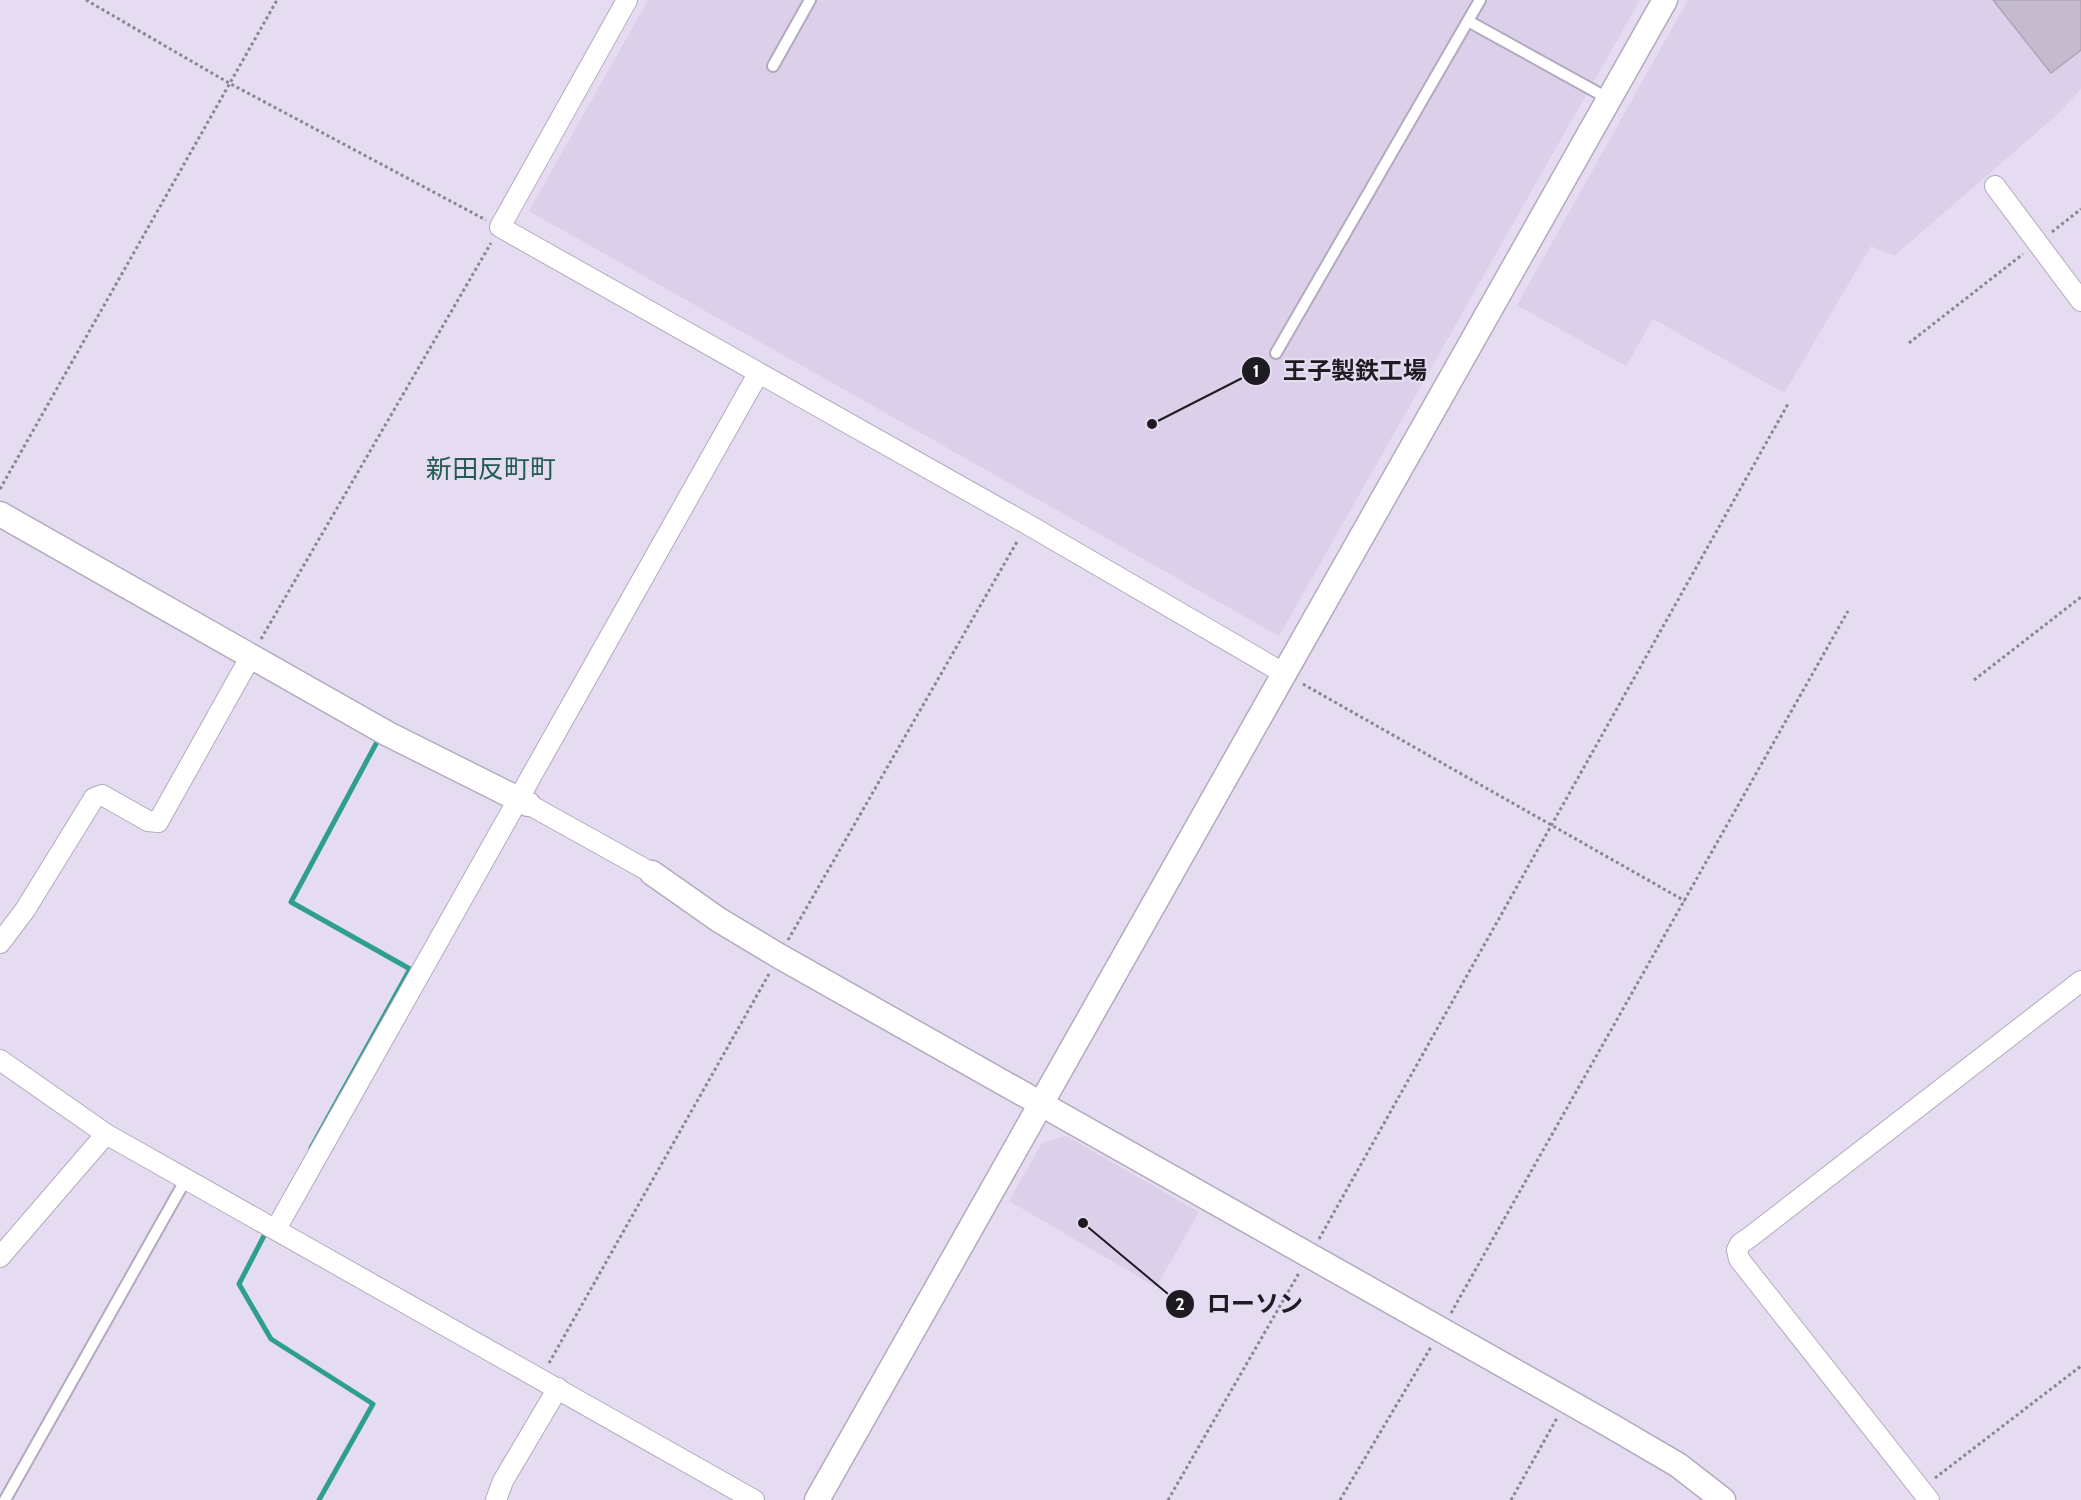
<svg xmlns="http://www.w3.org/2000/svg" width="2081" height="1500" font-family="Cabin,'Noto Sans JP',sans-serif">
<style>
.built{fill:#dbcfea}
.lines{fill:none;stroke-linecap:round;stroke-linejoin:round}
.stream{stroke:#2e9e90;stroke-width:5}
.building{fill:#c4bbcf;stroke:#ada4b7;stroke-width:1.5}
.service-casing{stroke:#b3aabd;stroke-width:14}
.minor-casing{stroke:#b3aabd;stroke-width:22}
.tertiary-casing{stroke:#b3aabd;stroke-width:27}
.path{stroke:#8b8593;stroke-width:3;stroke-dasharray:3 3;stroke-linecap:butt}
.service{stroke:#fff;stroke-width:10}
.minor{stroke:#fff;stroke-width:20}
.tertiary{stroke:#fff;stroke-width:24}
.labels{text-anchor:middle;stroke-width:4.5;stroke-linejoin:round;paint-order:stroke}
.quarter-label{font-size:26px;fill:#235a52;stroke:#e5dcf1}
.leader{fill:none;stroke:#1e1b22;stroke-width:2}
.callout-dot{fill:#1e1b22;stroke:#e5dcf1;stroke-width:2}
.mark-label{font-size:18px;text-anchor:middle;font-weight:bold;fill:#fff}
.callout-label{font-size:24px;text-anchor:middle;font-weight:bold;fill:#1e1b22;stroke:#e5dcf1;stroke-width:4.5;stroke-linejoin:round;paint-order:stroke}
</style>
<rect width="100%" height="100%" fill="#e5dcf1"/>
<g class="built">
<polygon points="648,0 1640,0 1279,636 529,211"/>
<polygon points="1688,0 2081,0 2081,89 2058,114 1894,256 1871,246 1784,393 1653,319 1626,366 1517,305"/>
<polygon points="1066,1136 1199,1212 1156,1287 1009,1201 1042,1143"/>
</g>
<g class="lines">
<g class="stream">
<polyline points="311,1148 410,969 291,902 378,740"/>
<polyline points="267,1230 239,1284 271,1339 373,1404 319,1500"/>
</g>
</g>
<polygon class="building" points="1993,0 2081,0 2081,50 2051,73"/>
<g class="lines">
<defs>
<g id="service">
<polyline points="1468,21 1609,99"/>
<polyline points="773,66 810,0"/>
<polyline points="1276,353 1480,0"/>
<polyline points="5,1500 186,1179"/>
</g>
<g id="minor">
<polyline points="627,0 500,227 1027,524 1285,674"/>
<polyline points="1995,186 2081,301"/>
<polyline points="528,804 652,873"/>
<polyline points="0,943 25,910 94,798 102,795 148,821 158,822 251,656"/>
<polyline points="0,1060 106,1134 754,1500"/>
<polyline points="276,1229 758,374"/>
<polyline points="0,1257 106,1134"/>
<polyline points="496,1500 503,1481 558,1388"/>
<polyline points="1929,1500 1739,1259 1737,1250 1740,1244 1750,1237 2081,981"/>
</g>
<g id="tertiary">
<polyline points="0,514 388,734 528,804"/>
<polyline points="652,873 719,920 779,956 1608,1424 1678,1465 1723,1500"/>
<polyline points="817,1500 1665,0"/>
</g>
</defs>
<use href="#service" class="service-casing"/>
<use href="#minor" class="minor-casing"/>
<use href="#tertiary" class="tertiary-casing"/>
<g class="path">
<polyline points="86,0 229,83 486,220"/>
<polyline points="2052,232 2081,209"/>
<polyline points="1909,343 2023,254"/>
<polyline points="0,489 277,0"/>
<polyline points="261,639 491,243"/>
<polyline points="1974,680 2081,597"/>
<polyline points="1303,684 1685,901"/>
<polyline points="788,940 1018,540"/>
<polyline points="1319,1239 1788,404"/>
<polyline points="1451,1313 1848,611"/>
<polyline points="549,1363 769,974"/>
<polyline points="1935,1478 2081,1366"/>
<polyline points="1168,1500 1299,1273"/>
<polyline points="1340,1500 1431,1347"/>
<polyline points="1511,1500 1557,1418"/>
</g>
<use href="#service" class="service"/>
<use href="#minor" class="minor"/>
<use href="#tertiary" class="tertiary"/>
</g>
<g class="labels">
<g class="quarter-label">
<text x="491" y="478">新田反町町</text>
</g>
</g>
<path class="leader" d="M1152 424L1256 371M1083 1223L1180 1304"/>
<g class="callout-dot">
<circle cx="1152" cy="424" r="6"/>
<circle cx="1083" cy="1223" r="6"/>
<circle cx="1256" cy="371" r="15"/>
<circle cx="1180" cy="1304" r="15"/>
</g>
<g class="mark-label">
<text x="1256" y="377">1</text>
<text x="1180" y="1310">2</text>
</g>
<g class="callout-label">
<text x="1355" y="379">王子製鉄工場</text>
<text x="1255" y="1312">ローソン</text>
</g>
</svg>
